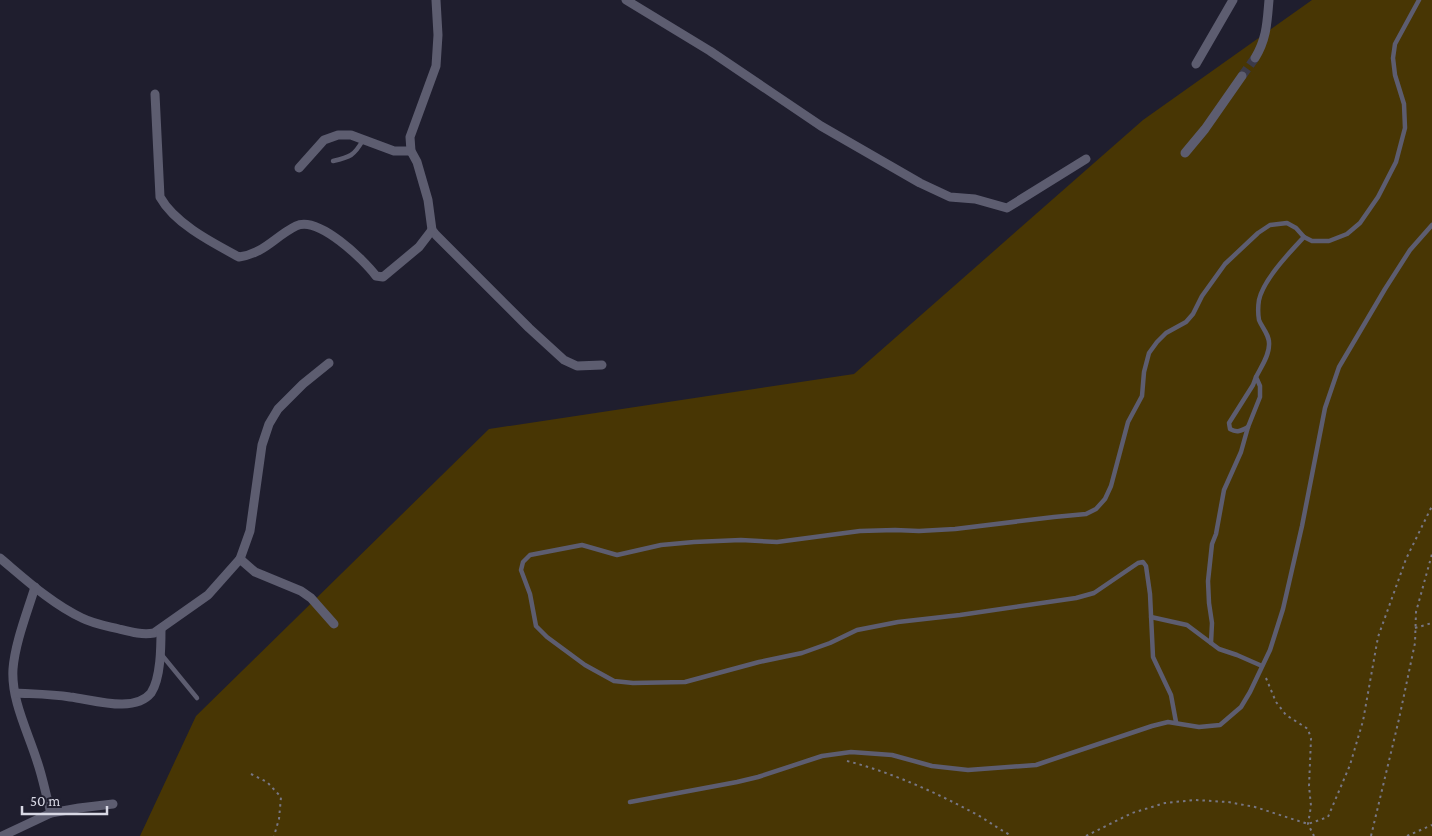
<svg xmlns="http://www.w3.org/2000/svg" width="1432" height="836" font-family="'Crimson Pro',serif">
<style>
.green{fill:#483604}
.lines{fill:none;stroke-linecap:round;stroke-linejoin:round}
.street-tunnel{stroke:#3b3a49;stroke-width:9;stroke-dasharray:9 4.5;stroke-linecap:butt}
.path{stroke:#777684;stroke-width:2;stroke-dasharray:2.5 4;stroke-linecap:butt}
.lane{stroke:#5d5d70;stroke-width:4.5}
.street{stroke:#5d5d70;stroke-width:9}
</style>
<rect width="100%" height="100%" fill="#1f1e2e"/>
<polygon class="green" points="1312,0 1432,0 1432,836 140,836 196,716 489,429 854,374 1143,120"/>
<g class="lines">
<polyline class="street-tunnel" points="1242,76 1255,58"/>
<g class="path">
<polyline points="1415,628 1432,623"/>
<polyline points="1266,678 1276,702 1286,715 1308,729 1311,739 1309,786 1311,806 1308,824 1314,836"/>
<path d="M847 761C890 772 933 791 972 812 986 819 998 829 1012 836"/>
<polyline points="251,774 267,782 281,797 279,819 274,836"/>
<polyline points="1086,836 1132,813 1165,803 1195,800 1228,802 1255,807 1308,824 1328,817 1350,765 1363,721 1378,637 1406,559 1432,506"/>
<polyline points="1371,836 1399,719 1415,643 1416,612 1432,554"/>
<polyline points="1407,836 1432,825"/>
</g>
<g class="lane">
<path d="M333 161C350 157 354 156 363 140"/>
<path d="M1248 427C1241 431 1237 433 1230 429L1229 423 1253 385 1256 377"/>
<polyline points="1151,617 1187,625 1219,649 1237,655 1262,666"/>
<path d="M1211 643 1212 623 1209 603 1208 581 1212 544 1216 534 1224 490 1241 452 1248 427 1260 397V386L1256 377C1261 367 1269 356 1269 345 1270 335 1262 328 1259 320 1258 314 1258 306 1259 300 1263 280 1290 252 1304 237"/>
<polyline points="161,654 197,698"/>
<polyline points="1176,722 1171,695 1153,657 1150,594 1146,566 1143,562 1138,563 1094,593 1076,598 960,615 898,622 857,630 830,643 802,653 759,662 685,682 633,683 614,681 585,665 547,637 536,626 530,594 521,570 523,562 530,555 582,545 617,555 661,545 694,542 741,540 777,542 860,531 895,530 919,531 955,529 1054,517 1086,514 1096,509 1105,499 1111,486 1128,422 1142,396 1144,372 1149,353 1157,342 1166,333 1186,322 1193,314 1202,296 1225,264 1258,233 1270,225 1287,223 1296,228 1304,237 1312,241 1329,241 1347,234 1360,223 1378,197 1396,162 1405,128 1404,104 1395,75 1393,58 1395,44 1419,0"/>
<polyline points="630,802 737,782 758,777 822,756 851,752 892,755 932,766 968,770 1036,765 1152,726 1168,722 1199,727 1220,725 1241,707 1250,692 1270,650 1283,609 1302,526 1325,408 1339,367 1385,289 1410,250 1432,225"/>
</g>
<g class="street">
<polyline points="436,0 438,35 436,66 410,137 411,151 417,162 428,200 432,230 436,235 529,328 564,360 577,366 602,365"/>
<polyline points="626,0 710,51 821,126 920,183 950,197 975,199 1007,208 1086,159"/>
<path d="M1255 58C1267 38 1267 22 1269 0"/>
<polyline points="1196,64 1233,0"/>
<path d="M155 94 160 197C175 224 213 243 239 257 265 253 274 237 296 226 318 215 364 260 376 276L383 277 419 247 432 230"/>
<polyline points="1185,153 1205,129 1242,76"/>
<polyline points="299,168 324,140 338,135 351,135 394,151 411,151"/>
<path d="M0 558C25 579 52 604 82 618 94 624 107 626 119 629 131 632 142 635 154 633L208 595 240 559 250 531 262 445 269 424 278 409 303 384 329 363"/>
<polyline points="240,559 255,572 301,591 311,598 334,624"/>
<path d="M35 587C27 613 15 643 13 669 11 700 28 732 37 761 43 778 46 796 51 813"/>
<path d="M16 693C34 694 52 694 70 697 91 699 134 714 151 693 161 678 161 646 161 629"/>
<polyline points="2,836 51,813 79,808 113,804"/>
</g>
</g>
<path d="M22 806v8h85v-8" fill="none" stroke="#d8d8e4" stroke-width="2.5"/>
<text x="30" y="806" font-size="15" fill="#d8d8e4" stroke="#1f1e2e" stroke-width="4" paint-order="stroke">50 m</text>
</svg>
